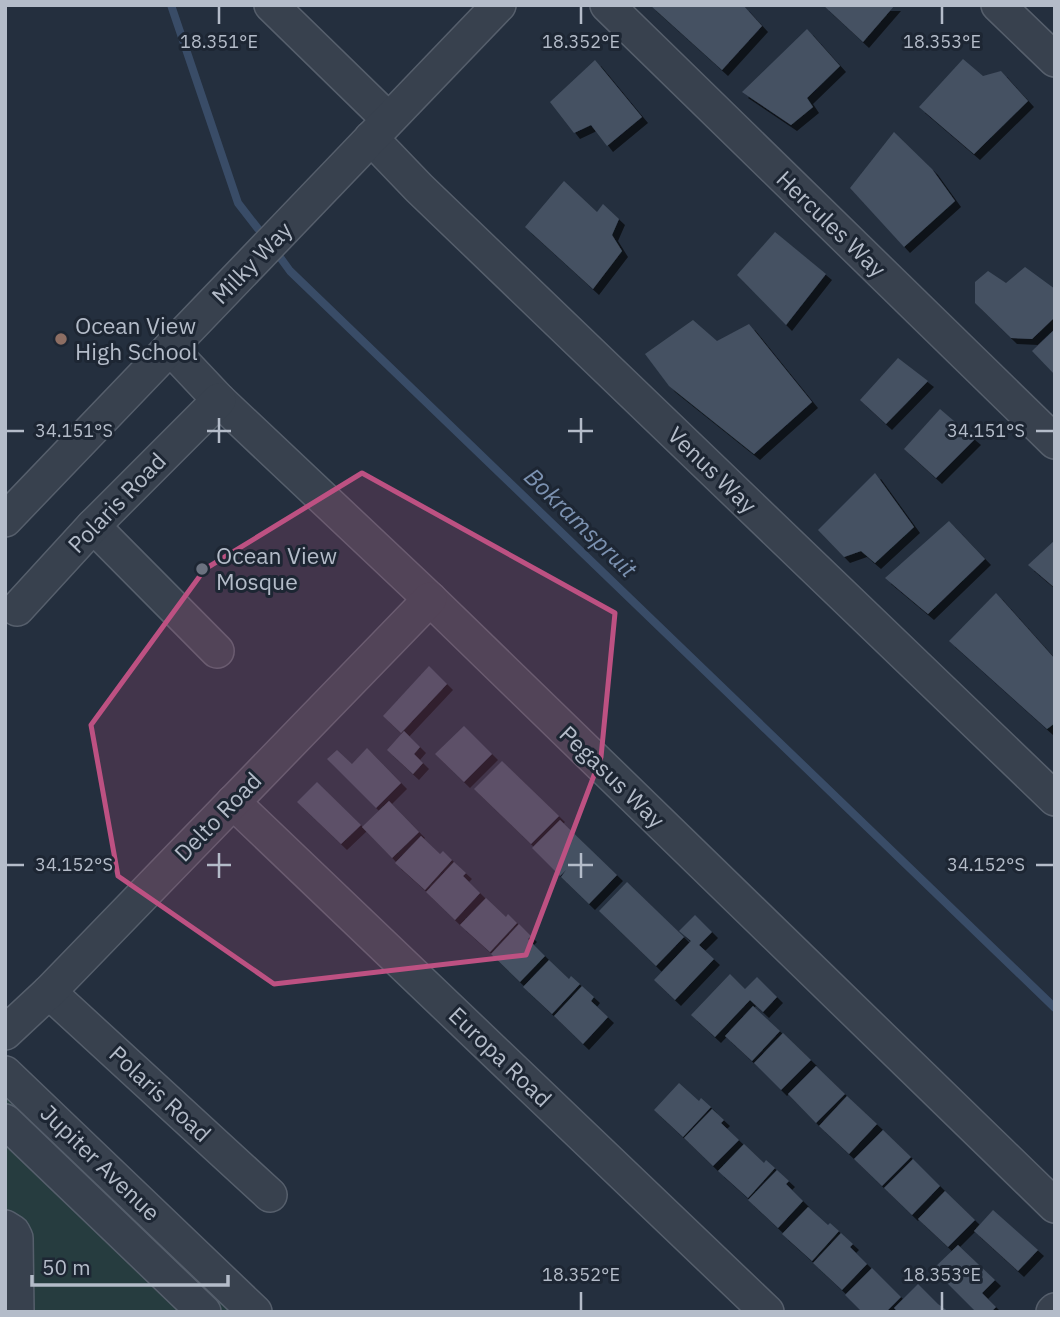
<svg xmlns="http://www.w3.org/2000/svg" width="1060" height="1317" font-family="'IBM Plex Sans',sans-serif">
<style>
.green{fill:#263c3f}
.lines{fill:none;stroke-linecap:round;stroke-linejoin:round}
.stream{stroke:#394c67;stroke-width:8}
.building{fill:#455162;filter:url(#shadow)}
.minor-casing{stroke:#565f6c;stroke-width:36}
.minor{stroke:#38414e;stroke-width:33}
.marked{fill:#bd5182;fill-opacity:0.2;stroke:#bd5182;stroke-width:5;stroke-linejoin:round}
.ticks{fill:none;stroke:#b4bcc9;stroke-width:2.5}
.education-dot{fill:#8d6e63;stroke:#1d2633;stroke-width:2.5}
.worship-dot{fill:#6b7280;stroke:#1d2633;stroke-width:2.5}
.labels{text-anchor:middle;stroke-width:6;stroke-linejoin:round;paint-order:stroke}
.street-label{font-size:23px;fill:#b4bcc9;stroke:#1d2633}
.poi-label{font-size:23px;fill:#b4bcc9;stroke:#1d2633;text-anchor:start}
.water-label{font-size:24px;font-style:italic;fill:#7c92b1;stroke:#1d2633}
.ticks-label{font-size:18px;text-anchor:middle;fill:#b4bcc9;stroke:#1d2633;stroke-width:6;stroke-linejoin:round;paint-order:stroke}
</style>
<defs>
<filter id="shadow"><feDropShadow dx="6" dy="6" stdDeviation="0" flood-color="#0009"/></filter>
</defs>
<rect width="100%" height="100%" fill="#242f3e"/>
<polygon class="green" points="5,1073 255,1312 5,1312"/>
<g class="lines">
<g class="stream">
<polyline points="171,5 238,203 266,239"/>
<polyline points="274,249 290,271 1055,1008"/>
</g>
</g>
<g class="building">
<polygon points="650,5 743,5 762,26 722,70"/>
<polygon points="823,5 895,5 863,42"/>
<polygon points="807,29 840,66 807,98 813,107 791,125 742,92"/>
<polygon points="963,59 983,76 1001,71 1028,101 974,154 919,107"/>
<polygon points="595,60 642,117 607,146 591,125 574,133 550,102"/>
<polygon points="894,132 932,169 955,201 904,247 850,188"/>
<polygon points="564,181 597,212 603,204 619,219 612,235 622,251 593,289 525,227"/>
<polygon points="775,232 826,274 786,325 737,275"/>
<polygon points="1025,267 1055,289 1055,317 1032,339 1011,338 975,303 975,282 988,271 1006,283"/>
<polygon points="693,320 717,341 749,324 812,402 754,454 669,386 645,354"/>
<polygon points="1055,329 1055,375 1032,351"/>
<polygon points="898,358 928,381 886,424 860,400"/>
<polygon points="940,409 975,439 936,478 904,449"/>
<polygon points="875,473 914,527 875,563 861,551 844,557 818,530"/>
<polygon points="949,521 985,559 928,614 885,578"/>
<polygon points="1055,540 1055,588 1028,565"/>
<polygon points="996,593 1055,659 1055,723 1047,729 949,641"/>
<polygon points="429,666 447,684 401,733 383,716"/>
<polygon points="464,726 492,754 464,782 435,754"/>
<polygon points="404,731 420,747 414,754 423,763 413,774 387,750"/>
<polygon points="367,748 401,783 376,808 327,759 337,750 352,764"/>
<polygon points="502,761 559,816 531,844 474,789"/>
<polygon points="317,782 361,825 341,844 297,802"/>
<polygon points="389,801 419,832 392,858 362,827"/>
<polygon points="560,820 617,875 589,904 561,877 566,870 560,876 532,848"/>
<polygon points="421,836 440,854 443,851 452,860 425,890 395,863"/>
<polygon points="454,862 466,873 463,876 480,893 455,920 426,892"/>
<polygon points="627,882 684,937 656,966 599,911"/>
<polygon points="486,898 506,917 508,914 517,923 490,952 460,925"/>
<polygon points="695,915 712,932 699,945 714,959 675,1000 654,980 691,941 679,931"/>
<polygon points="519,924 531,936 528,939 545,956 520,982 491,954"/>
<polygon points="549,960 569,979 571,976 580,984 552,1014 523,987"/>
<polygon points="730,974 745,989 757,977 777,997 763,1012 750,1000 715,1037 691,1015"/>
<polygon points="582,986 594,997 591,1001 608,1017 583,1044 554,1016"/>
<polygon points="753,1006 780,1031 752,1061 725,1036"/>
<polygon points="783,1033 811,1060 781,1090 754,1063"/>
<polygon points="816,1066 845,1094 816,1123 788,1094"/>
<polygon points="679,1083 699,1101 701,1098 711,1107 683,1137 654,1110"/>
<polygon points="847,1096 877,1124 849,1154 819,1126"/>
<polygon points="712,1109 724,1120 721,1123 739,1140 713,1166 684,1138"/>
<polygon points="883,1130 911,1157 882,1186 854,1159"/>
<polygon points="744,1144 764,1163 766,1160 775,1168 748,1198 718,1171"/>
<polygon points="913,1159 940,1186 912,1215 884,1188"/>
<polygon points="777,1170 789,1181 786,1184 803,1201 778,1228 748,1200"/>
<polygon points="945,1191 975,1220 948,1247 918,1219"/>
<polygon points="808,1207 828,1225 830,1223 839,1231 812,1261 782,1234"/>
<polygon points="993,1210 1038,1250 1018,1271 974,1231"/>
<polygon points="841,1233 853,1244 850,1247 867,1264 842,1290 813,1263"/>
<polygon points="958,1245 995,1280 982,1293 996,1307 991,1312 976,1312 933,1269"/>
<polygon points="872,1268 901,1297 886,1312 862,1312 845,1295"/>
<polygon points="918,1284 938,1304 949,1312 898,1312 894,1308"/>
</g>
<g class="lines">
<defs>
<g id="minor">
<polyline points="271,5 388,119"/>
<polyline points="607,5 1055,442"/>
<polyline points="998,5 1055,60"/>
<polyline points="371,138 419,188 1055,799"/>
<polyline points="170,348 219,400 430,599 1055,1206"/>
<polyline points="5,520 499,5"/>
<polyline points="93,526 217,651"/>
<polyline points="17,609 93,526 219,400"/>
<polyline points="233,802 767,1312"/>
<polyline points="49,992 270,1195"/>
<polyline points="5,1033 49,992 430,599"/>
<polyline points="5,1073 255,1312"/>
<polyline points="5,1121 204,1312"/>
<polyline points="5,1227 13,1232 16,1238 17,1312"/>
<polyline points="1053,1312 1055,1310"/>
</g>
</defs>
<use href="#minor" class="minor-casing"/>
<use href="#minor" class="minor"/>
</g>
<path class="marked" d="M362 473 615 613 601 757 526 955 274 984 118 876 91 725 205 569Z"/>
<path class="ticks" d="M219 7V24M581 7V24M942 7V24M219 418V443M581 418V443M7 431H24M207 431H231M568 431H593M1036 431H1053M219 853V878M581 853V878M7 865H24M207 865H231M568 865H593M1036 865H1053M581 1292V1310M942 1292V1310"/>
<circle class="education-dot" cx="61" cy="339" r="7"/>
<circle class="worship-dot" cx="202" cy="569" r="7"/>
<g class="labels">
<g class="street-label">
<text transform="translate(831 224) rotate(44)" y="8">Hercules Way</text>
<text transform="translate(252 263) rotate(-46)" y="8">Milky Way</text>
<text transform="translate(712 470) rotate(44)" y="8">Venus Way</text>
<text transform="translate(117 503) rotate(-46)" y="8">Polaris Road</text>
<text transform="translate(612 777) rotate(44)" y="8">Pegasus Way</text>
<text transform="translate(218 817) rotate(-46)" y="8">Delto Road</text>
<text transform="translate(500 1057) rotate(44)" y="8">Europa Road</text>
<text transform="translate(160 1094) rotate(43)" y="8">Polaris Road</text>
<text transform="translate(100 1163) rotate(44)" y="8">Jupiter Avenue</text>
</g>
<g class="poi-label">
<text x="75" y="334">Ocean View<tspan x="75" dy="26">High School</tspan></text>
<text x="216" y="564">Ocean View<tspan x="216" dy="26">Mosque</tspan></text>
</g>
<g class="water-label">
<text transform="translate(580 523) rotate(44)" y="8">Bokramspruit</text>
</g>
</g>
<g class="ticks-label">
<text x="219" y="48">18.351°E</text>
<text x="581" y="48">18.352°E</text>
<text x="942" y="48">18.353°E</text>
<text x="74" y="437">34.151°S</text>
<text x="986" y="437">34.151°S</text>
<text x="74" y="871">34.152°S</text>
<text x="986" y="871">34.152°S</text>
<text x="581" y="1281">18.352°E</text>
<text x="942" y="1281">18.353°E</text>
</g>
<rect width="1060" height="1317" fill="none" stroke="#b4bcc9" stroke-width="14"/>
<path d="M32 1275v10h196v-10" fill="none" stroke="#b4bcc9" stroke-width="3.5"/>
<text x="42" y="1275" font-size="21" fill="#b4bcc9" stroke="#1d2633" stroke-width="5" paint-order="stroke">50 m</text>
</svg>
